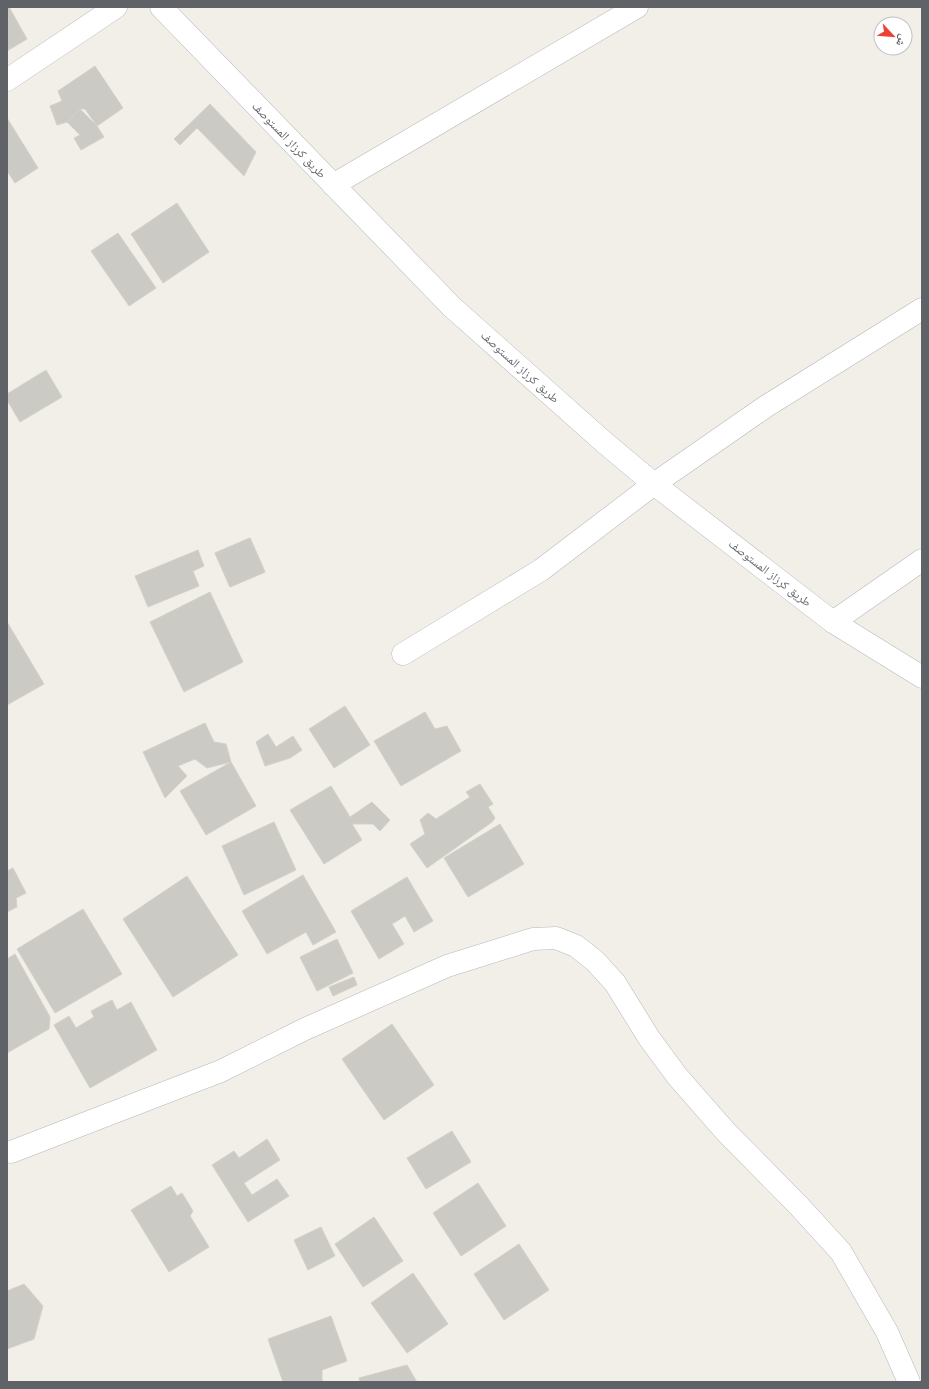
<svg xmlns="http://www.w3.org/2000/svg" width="929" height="1389" font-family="Helvetica,'Noto Naskh Arabic',sans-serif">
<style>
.building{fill:#cccac5;stroke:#d6d1c6}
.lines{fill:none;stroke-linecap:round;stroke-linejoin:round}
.street-casing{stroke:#b5b8bc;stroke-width:23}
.secondary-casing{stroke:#b6babf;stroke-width:23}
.street{stroke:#fff;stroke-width:22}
.secondary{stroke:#fff;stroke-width:22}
.labels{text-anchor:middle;stroke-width:3;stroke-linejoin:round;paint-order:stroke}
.street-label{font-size:12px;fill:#5f6368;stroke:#fff}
</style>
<rect width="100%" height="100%" fill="#f1efe8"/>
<g class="building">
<polygon points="7,7 9,7 27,39 7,51"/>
<polygon points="95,66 123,108 97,126 85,109 80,109 67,122 57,125 50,106 62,101 58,91"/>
<polygon points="210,104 256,152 244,176 197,128 180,145 174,139"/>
<polygon points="80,109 97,126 104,137 81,150 74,138 80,135 67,122"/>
<polygon points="7,118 38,168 15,183 7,171"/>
<polygon points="177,203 209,252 163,283 131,234"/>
<polygon points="118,233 156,288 129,306 91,251"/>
<polygon points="46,370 62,397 20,422 7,400 7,394"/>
<polygon points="250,538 265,572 230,587 215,553"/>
<polygon points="250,538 265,572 230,587 215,553"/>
<polygon points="198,550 204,566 193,571 199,586 148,607 135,576"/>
<polygon points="210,592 243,662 184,692 150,622"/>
<polygon points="7,622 44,684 7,705"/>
<polygon points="345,706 370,745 334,768 309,729"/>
<polygon points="425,712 435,729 447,726 461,751 401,786 374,741"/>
<polygon points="205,723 214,742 226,744 231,762 207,768 195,759 178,766 187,776 165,798 143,752"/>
<polygon points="268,734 276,747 293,736 302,750 290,758 265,766 256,742"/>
<polygon points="231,762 256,806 206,835 180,791"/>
<polygon points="480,784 493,804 488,807 495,818 492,822 427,868 410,844 425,834 420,820 428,813 436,819 470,797 466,792"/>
<polygon points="331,786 350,817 372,802 390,820 380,831 373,824 352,824 362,840 324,864 290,810"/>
<polygon points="274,822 296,870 244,895 222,846"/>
<polygon points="500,824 524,864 468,897 444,858"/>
<polygon points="13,868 26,893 16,898 17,907 7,912 7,871"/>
<polygon points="303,875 336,932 313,945 306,932 267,954 242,911"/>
<polygon points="187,876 238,955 173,997 123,919"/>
<polygon points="407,877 433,921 414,932 405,916 392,924 404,944 379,959 351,911"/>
<polygon points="83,909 122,974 55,1013 17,949"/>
<polygon points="337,939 353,973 317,991 300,957"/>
<polygon points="15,954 50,1017 49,1029 7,1053 7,959"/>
<polygon points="354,977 357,985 333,996 329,987"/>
<polygon points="112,1000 117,1010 131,1002 157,1050 90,1088 54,1025 69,1016 76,1028 94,1017 91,1011"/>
<polygon points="392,1024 434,1085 384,1120 342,1059"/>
<polygon points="452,1131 471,1162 426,1189 407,1158"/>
<polygon points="267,1139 280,1160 244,1183 252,1195 277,1179 289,1196 248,1222 212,1165 234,1151 239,1158"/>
<polygon points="478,1183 506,1226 461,1256 433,1213"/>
<polygon points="171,1186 177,1196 182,1193 193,1211 190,1216 209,1247 169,1272 131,1210"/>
<polygon points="374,1217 403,1261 363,1287 335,1244"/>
<polygon points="321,1227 335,1256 308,1270 294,1240"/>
<polygon points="519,1244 549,1290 504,1320 474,1274"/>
<polygon points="413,1273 448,1324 407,1353 371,1303"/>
<polygon points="24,1284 43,1306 34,1339 7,1349 7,1291"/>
<polygon points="331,1316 347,1361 322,1370 322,1382 283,1382 268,1339"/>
<polygon points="407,1365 417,1382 360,1382 359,1378"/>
</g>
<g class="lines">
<defs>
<g id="street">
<polyline points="7,80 116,7"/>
<polyline points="333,185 637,7"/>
<polyline points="833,622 922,560"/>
<polyline points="403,654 541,570 654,484 765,407 922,309"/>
<polyline points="11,1152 221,1071 305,1029 447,966 533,939 556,938 576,946 595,961 615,983 649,1038 677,1076 726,1132 799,1206 841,1252 887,1332 909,1382"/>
</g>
<polyline id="secondary" points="161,7 452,307 605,443 654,484 833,622 922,677"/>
</defs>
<use href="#street" class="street-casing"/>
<use href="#secondary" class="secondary-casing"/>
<use href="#street" class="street"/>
<use href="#secondary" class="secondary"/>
</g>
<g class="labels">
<g class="street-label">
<text transform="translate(289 140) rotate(46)" y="4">طريق كرزاز المستوصف</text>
<text transform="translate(520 367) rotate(42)" y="4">طريق كرزاز المستوصف</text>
<text transform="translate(770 573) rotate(38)" y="4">طريق كرزاز المستوصف</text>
</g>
</g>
<rect width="929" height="1389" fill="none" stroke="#5f6368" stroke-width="16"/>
<g transform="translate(893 36) rotate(116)"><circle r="19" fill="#ffffff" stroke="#bfc1c3"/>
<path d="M0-3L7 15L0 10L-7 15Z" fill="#ea4335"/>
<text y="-6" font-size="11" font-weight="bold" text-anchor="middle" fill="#5f6368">ش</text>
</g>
</svg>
